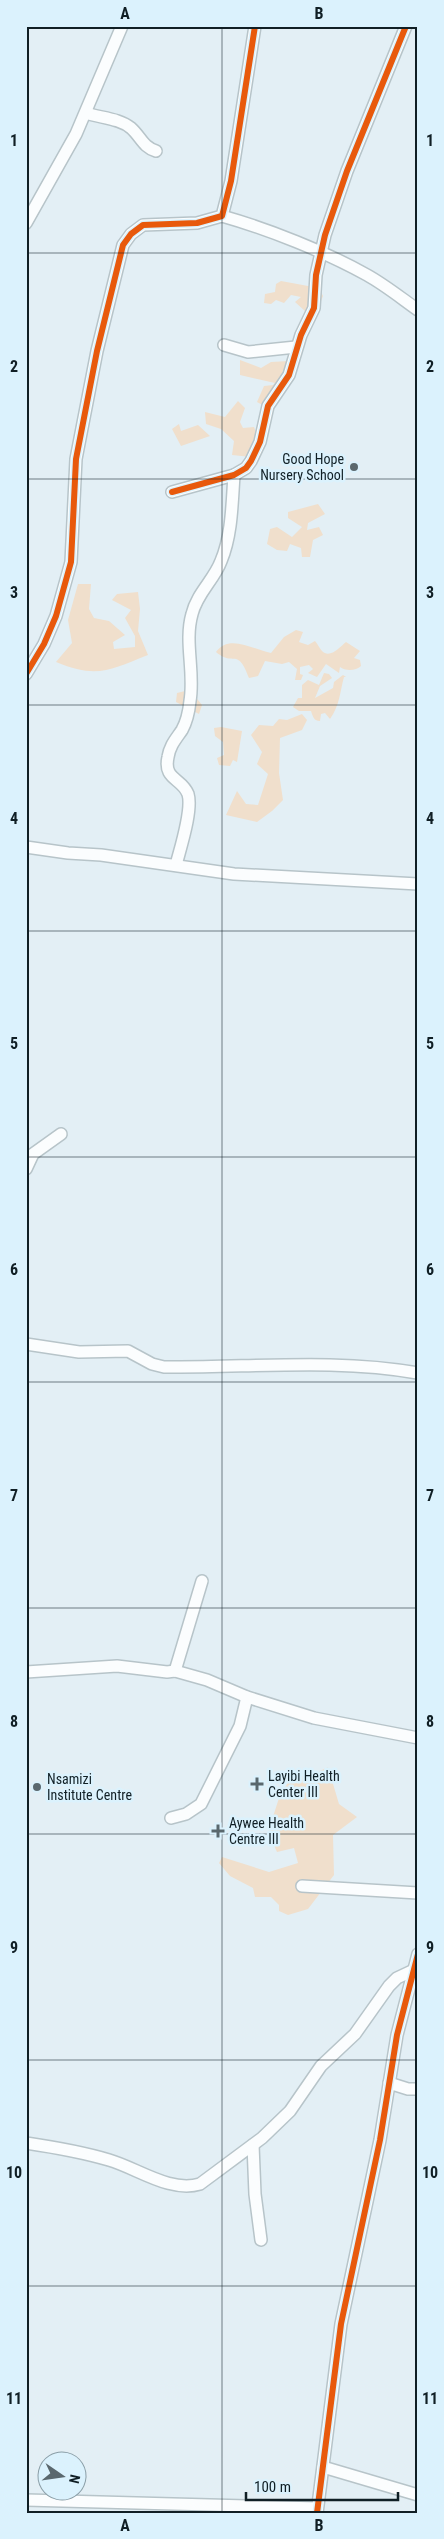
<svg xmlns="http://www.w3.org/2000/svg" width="444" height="2539" font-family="'Roboto Condensed',sans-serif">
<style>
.green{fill:#f0dfcc}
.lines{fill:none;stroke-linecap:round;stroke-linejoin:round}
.minor-casing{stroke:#b7c4c9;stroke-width:14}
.minor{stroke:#fbfdfe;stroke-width:11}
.cycleway-casing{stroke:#dbf2fd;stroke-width:9}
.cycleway{stroke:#e8590c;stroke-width:6}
.grid{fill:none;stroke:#101f25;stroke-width:1;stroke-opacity:0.55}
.poi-dot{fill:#5a686e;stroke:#dbf2fd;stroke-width:2}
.labels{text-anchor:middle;stroke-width:5;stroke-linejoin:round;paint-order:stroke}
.poi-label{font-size:14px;fill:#101f25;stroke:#dbf2fd;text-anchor:start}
.neatline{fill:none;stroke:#101f25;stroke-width:2}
.grid-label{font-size:16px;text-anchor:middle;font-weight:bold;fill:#101f25}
</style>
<rect width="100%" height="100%" fill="#e3eff5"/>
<g class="green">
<polygon points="281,281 319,288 323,296 311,326 301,326 305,311 295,302 301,297 291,295 284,303 276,300 271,304 264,303 265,294 275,292 276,284"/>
<polygon points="240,360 261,368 271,362 289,361 284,390 276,406 270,409 257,402 264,386 273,385 275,383 240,375"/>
<polygon points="238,401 245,408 240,422 243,428 254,427 260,442 251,457 232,455 234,441 221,429 206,424 205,412 225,417"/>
<polygon points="179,424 181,431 198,425 210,436 181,446 172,429"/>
<polygon points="318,504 325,514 308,523 307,530 319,527 323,535 313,540 310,557 302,557 301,548 290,544 287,551 277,550 267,544 270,529 277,527 292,537 302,527 288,518 288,512"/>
<path d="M78 584H91L89 609 94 618 109 621 125 635 113 642 114 649 135 647V636L125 618 131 610 112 600 117 594 138 592 140 609 138 631 148 655C110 670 97 679 56 662L72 643 68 620Z"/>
<path d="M296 630 303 632 299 642 308 645 315 641C318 644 319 648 322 651 330 659 340 647 346 642L360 651 354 658 360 660 361 666C356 671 345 671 340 667L339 673 326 664 317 677 308 673 313 669 309 665 300 667V674L303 675 301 680H295L297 669 289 662 282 664 265 661 258 676 249 678C237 646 235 668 216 652 229 633 254 650 271 653L284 637Z"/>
<path d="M324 673 329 674 332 678 320 686 315 698 333 688 334 682 343 675 346 677H344C340 691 340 705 330 719L325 713 321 714 320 721C314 721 313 717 311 711H299L293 707 298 698H302V685L308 680 319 685Z"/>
<polygon points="185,691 194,695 202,705 199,714 176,702 177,693"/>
<polygon points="302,714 307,720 302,730 280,738 279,773 283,800 272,811 257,822 226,815 237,791 246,804 258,805 268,774 257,764 262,752 251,735 259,725 273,726 279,719 287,720"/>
<polygon points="221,727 242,731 237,762 233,760 230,766 219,765 217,758 224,755 223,742 215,736 214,728"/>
<polygon points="328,1767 339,1804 357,1817 333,1835 334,1875 308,1909 288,1915 279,1911 279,1905 271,1897 255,1897 253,1888 230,1876 219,1863 222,1857 269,1872 298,1863 294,1848 277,1852 268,1832 280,1795 293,1775 308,1777"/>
</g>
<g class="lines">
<defs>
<g id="minor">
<path d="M86 113C100 118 119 118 131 128 141 137 143 147 156 151"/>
<path d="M222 216C268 229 326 252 367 275 385 285 401 298 418 310"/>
<polyline points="26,223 76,134 122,26"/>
<polyline points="224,345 248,352 296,347"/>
<polyline points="172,492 234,475 246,468 251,461 260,442 268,406 289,375 301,335 314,308 316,275 325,235 347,171 406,26"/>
<polyline points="26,674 44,644 56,616 71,562 76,459 97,351 123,245 131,234 143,225 197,223 222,216 231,181 255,26"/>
<polyline points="26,847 68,853 101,855 234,874 418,884"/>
<path d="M176 865C180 849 193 810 188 794 182 778 163 780 168 757 170 745 176 739 182 730 187 721 189 711 190 701 195 672 184 642 192 614 197 593 214 580 221 561 232 535 232 503 234 475"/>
<polyline points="26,1169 33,1154 61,1134"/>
<path d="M26 1344 79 1352 128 1351 152 1364 164 1367C248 1368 334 1358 418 1373"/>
<polyline points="175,1671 202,1581"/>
<polyline points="26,1672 117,1666 167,1672 175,1671 207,1680 247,1697 314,1718 418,1738"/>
<polyline points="171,1818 186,1814 201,1804 240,1726 247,1697"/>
<polyline points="302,1886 418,1893"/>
<polyline points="389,2083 408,2089 418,2089"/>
<path d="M26 2143C53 2147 82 2152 109 2160 137 2168 170 2193 200 2184L262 2138 290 2111 321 2066 355 2034 389 1986 397 1978 414 1970"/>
<polyline points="253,2145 255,2194 261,2240"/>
<polyline points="323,2467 418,2495"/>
<polyline points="26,2500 317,2508"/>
<polyline points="317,2513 341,2324 380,2140 397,2035 418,1954"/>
</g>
</defs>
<use href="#minor" class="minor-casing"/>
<use href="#minor" class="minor"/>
<defs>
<g id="cycleway">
<polyline points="172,492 234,475 246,468 251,461 260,442 268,406 289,375 301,335 314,308 316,275 325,235 347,171 406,26"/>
<polyline points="26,674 44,644 56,616 71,562 76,459 97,351 123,245 131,234 143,225 197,223 222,216 231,181 255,26"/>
<polyline points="317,2513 341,2324 380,2140 397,2035 418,1954"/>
</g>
</defs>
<use href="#cycleway" class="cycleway-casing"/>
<use href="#cycleway" class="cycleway"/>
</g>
<path class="grid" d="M222 26V2513M26 253H418M26 479H418M26 705H418M26 931H418M26 1157H418M26 1382H418M26 1608H418M26 1834H418M26 2060H418M26 2286H418"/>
<g class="poi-dot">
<circle cx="354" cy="467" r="5"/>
<path d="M254.5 1776.5h5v5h5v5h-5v5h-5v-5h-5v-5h5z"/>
<circle cx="37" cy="1787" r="5"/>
<path d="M215.5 1823.5h5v5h5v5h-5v5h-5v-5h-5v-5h5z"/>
</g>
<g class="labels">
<g class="poi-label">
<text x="344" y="464" text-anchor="end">Good Hope<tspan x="344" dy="16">Nursery School</tspan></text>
<text x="268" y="1781">Layibi Health<tspan x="268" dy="16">Center III</tspan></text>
<text x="47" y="1784">Nsamizi<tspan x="47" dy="16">Institute Centre</tspan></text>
<text x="229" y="1828">Aywee Health<tspan x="229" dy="16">Centre III</tspan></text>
</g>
</g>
<rect width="444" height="2539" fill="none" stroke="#dbf2fd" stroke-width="55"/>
<g transform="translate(62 2476) rotate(103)"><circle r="24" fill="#dbf2fd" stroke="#8a9ea7"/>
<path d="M0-4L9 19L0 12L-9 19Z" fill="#5a686e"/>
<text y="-8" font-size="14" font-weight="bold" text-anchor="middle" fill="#101f25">N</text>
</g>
<path d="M246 2492v8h152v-8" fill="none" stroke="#101f25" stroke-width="2.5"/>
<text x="254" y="2492" font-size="15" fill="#101f25" stroke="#dbf2fd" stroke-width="4" paint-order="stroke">100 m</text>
<rect x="28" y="28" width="388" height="2484" class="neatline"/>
<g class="grid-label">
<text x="125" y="19">A</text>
<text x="319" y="19">B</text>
<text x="14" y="146">1</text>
<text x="430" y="146">1</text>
<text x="14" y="372">2</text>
<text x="430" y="372">2</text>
<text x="14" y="598">3</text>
<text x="430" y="598">3</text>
<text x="14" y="824">4</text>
<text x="430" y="824">4</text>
<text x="14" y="1049">5</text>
<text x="430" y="1049">5</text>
<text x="14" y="1275">6</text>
<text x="430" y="1275">6</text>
<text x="14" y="1501">7</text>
<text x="430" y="1501">7</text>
<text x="14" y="1727">8</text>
<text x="430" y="1727">8</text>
<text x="14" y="1953">9</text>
<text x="430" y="1953">9</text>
<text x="14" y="2178">10</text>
<text x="430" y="2178">10</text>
<text x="14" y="2404">11</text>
<text x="430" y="2404">11</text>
<text x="125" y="2531">A</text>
<text x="319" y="2531">B</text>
</g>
</svg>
